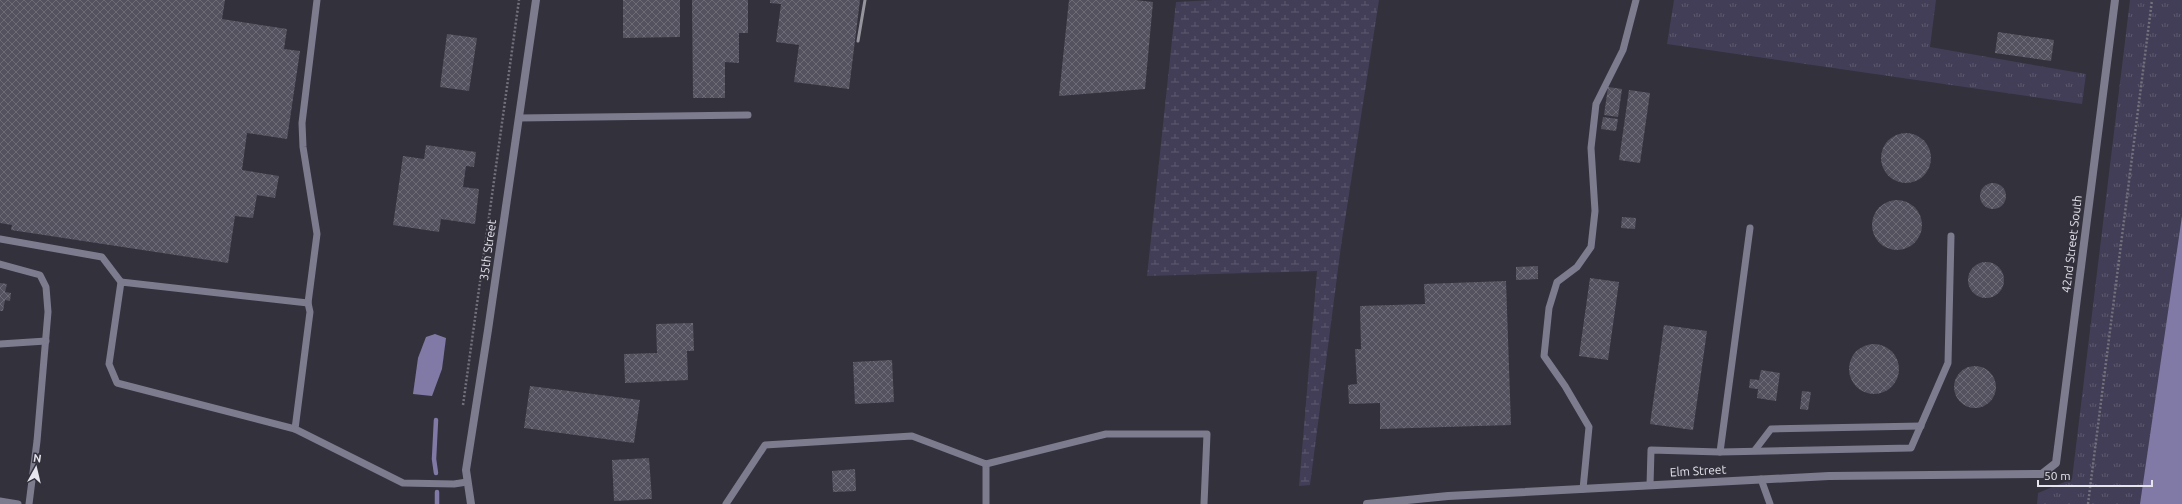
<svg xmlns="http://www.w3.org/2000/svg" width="2182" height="504" font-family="Ubuntu,sans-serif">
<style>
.wetland{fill:url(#wetland-marsh)}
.park{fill:url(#park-tufts)}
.water{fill:#827aa6}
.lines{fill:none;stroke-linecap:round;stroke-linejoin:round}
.stream{stroke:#827aa6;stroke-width:4.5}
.building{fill:url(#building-cross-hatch)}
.path{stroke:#73727c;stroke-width:2.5;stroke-dasharray:2 2;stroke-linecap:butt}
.service{stroke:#7d7b8e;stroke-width:7}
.minor{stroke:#7d7b8e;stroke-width:8}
.rail{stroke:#96959e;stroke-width:3}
.labels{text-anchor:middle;stroke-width:4;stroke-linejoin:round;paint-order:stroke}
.street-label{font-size:12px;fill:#e6e5ed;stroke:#32313c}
</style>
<defs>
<pattern id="wetland-marsh" width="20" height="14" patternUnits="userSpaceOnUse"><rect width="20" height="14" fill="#423e57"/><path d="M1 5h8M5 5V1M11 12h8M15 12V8" fill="none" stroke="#5d5a6f"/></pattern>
<pattern id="park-tufts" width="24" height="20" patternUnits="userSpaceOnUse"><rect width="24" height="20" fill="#423e57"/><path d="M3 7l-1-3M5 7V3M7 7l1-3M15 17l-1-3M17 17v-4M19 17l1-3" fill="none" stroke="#5d5a6f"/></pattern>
<pattern id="building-cross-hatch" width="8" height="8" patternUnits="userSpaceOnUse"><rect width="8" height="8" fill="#54525e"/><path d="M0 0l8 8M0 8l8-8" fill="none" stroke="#6d6b75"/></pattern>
</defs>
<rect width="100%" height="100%" fill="#32313c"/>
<polygon class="wetland" points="1213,0 1379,0 1341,246 1310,485 1299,486 1317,271 1147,276 1176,2"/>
<g class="park">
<polygon points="1674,0 1936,0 1930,47 2086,74 2082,104 1667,44"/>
<polygon points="2130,0 2182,0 2182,355 2164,350 2140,504 2037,504 2038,493 2072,479"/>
</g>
<g class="water">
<polygon points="2182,216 2182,504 2140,504"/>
<polygon points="435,334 446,338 442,369 432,396 413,394 418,358 426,337"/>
</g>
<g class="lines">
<g class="stream">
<polyline points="436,473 434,459 436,420"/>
<polyline points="437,504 437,492"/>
</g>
</g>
<g class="building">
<polygon points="0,0 225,0 222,19 287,29 284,49 300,51 287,139 247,133 242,170 279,176 275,198 257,195 253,218 235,216 228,263 11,230 12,225 0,223"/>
<polygon points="623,0 680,0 680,37 623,38"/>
<polygon points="692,0 748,0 748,33 739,33 739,63 725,62 725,98 693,98"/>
<polygon points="770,0 860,0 849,89 794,82 799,45 776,42 781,4 770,3"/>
<polygon points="1069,0 1135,0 1153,2 1145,89 1059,96"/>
<polygon points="1998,32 2054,40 2051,61 1995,53"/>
<polygon points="447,34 477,38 469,91 440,87"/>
<polygon points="1608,87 1622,89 1618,117 1604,115"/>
<polygon points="1629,90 1650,93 1640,163 1619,160"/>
<polygon points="1603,117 1618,119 1616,131 1601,129"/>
<circle cx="1906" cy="158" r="25"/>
<polygon points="426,145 476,152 474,167 466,166 463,187 479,189 475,224 441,219 439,232 393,225 403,156 424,159"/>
<circle cx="1993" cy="196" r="13"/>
<circle cx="1897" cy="225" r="25"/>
<polygon points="1622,217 1636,218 1635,229 1621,228"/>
<circle cx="1986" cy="280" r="18"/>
<polygon points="1538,266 1538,279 1516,280 1516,267"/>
<polygon points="1590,278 1619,282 1608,360 1579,356"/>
<polygon points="1506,281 1511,425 1380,429 1380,403 1349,404 1348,385 1357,384 1355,349 1361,349 1360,306 1425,304 1424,284"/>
<polygon points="0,283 7,284 5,292 11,293 10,301 5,300 3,311 0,311"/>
<polygon points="693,323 694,351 687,351 688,380 625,383 624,354 657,353 656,324"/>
<polygon points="1664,325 1707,331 1693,430 1650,424"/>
<circle cx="1874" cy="369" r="25"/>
<polygon points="892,360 894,402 855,404 853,362"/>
<circle cx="1975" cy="387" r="21"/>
<polygon points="1761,370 1780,373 1776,401 1757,398 1758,389 1749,388 1750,379 1759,380"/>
<polygon points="530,386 640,400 634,443 524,428"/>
<polygon points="1802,391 1811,392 1808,410 1800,409"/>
<polygon points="649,458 652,499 614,501 612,460"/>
<polygon points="855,469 856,491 833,492 832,471"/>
</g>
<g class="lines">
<g class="path">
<polyline points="463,405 519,0"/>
<polyline points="2088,504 2152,0"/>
</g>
<g class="service">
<polyline points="317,0 302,123 303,147 317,234 308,303 310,312 295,429 403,483 454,484 467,482"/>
<polyline points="519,118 748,115"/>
<polyline points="0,239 102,257 121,282"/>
<polyline points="0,264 40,275 46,287 48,312 37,441 29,504"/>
<polyline points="0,344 46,341"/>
<polyline points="295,429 117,383 109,364 121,282 308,303"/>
<polyline points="1755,450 1771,429 1921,426"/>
<polyline points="1720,452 1911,448 1948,363 1951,236"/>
<polyline points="986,464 986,504"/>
<polyline points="1761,479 1770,504"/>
<polyline points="1650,485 1651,450 1720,452 1750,228"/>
<polyline points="1583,489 1589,427 1565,386 1544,356 1549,308 1557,282 1577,267 1591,247 1595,211 1591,148 1596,104 1623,50 1636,0"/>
<polyline points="0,501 18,504"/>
<polyline points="726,504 765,445 912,436 986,464 1106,434 1207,434 1204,504"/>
</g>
<g class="minor">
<polyline points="471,504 466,470 488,330 536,0"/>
<polyline points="1367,504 1448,496 1829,476 2042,474 2056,463 2115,0"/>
</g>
<polyline class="rail" points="858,41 865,0"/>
</g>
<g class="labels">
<g class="street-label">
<text transform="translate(2072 244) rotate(-83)" y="4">42nd Street South</text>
<text transform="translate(488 250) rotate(-82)" y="4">35th Street</text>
<text transform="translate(1698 471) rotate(-3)" y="4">Elm Street</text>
</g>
</g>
<g transform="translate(36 468) rotate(8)" stroke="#32313c" stroke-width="3" paint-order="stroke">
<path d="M0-3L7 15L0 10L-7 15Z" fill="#e6e5ed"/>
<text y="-6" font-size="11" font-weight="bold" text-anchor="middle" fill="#e6e5ed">N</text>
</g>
<path d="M2038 480v6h114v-6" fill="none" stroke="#e6e5ed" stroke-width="2"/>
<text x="2044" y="480" font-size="12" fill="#e6e5ed" stroke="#32313c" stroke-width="3" paint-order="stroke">50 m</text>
</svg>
